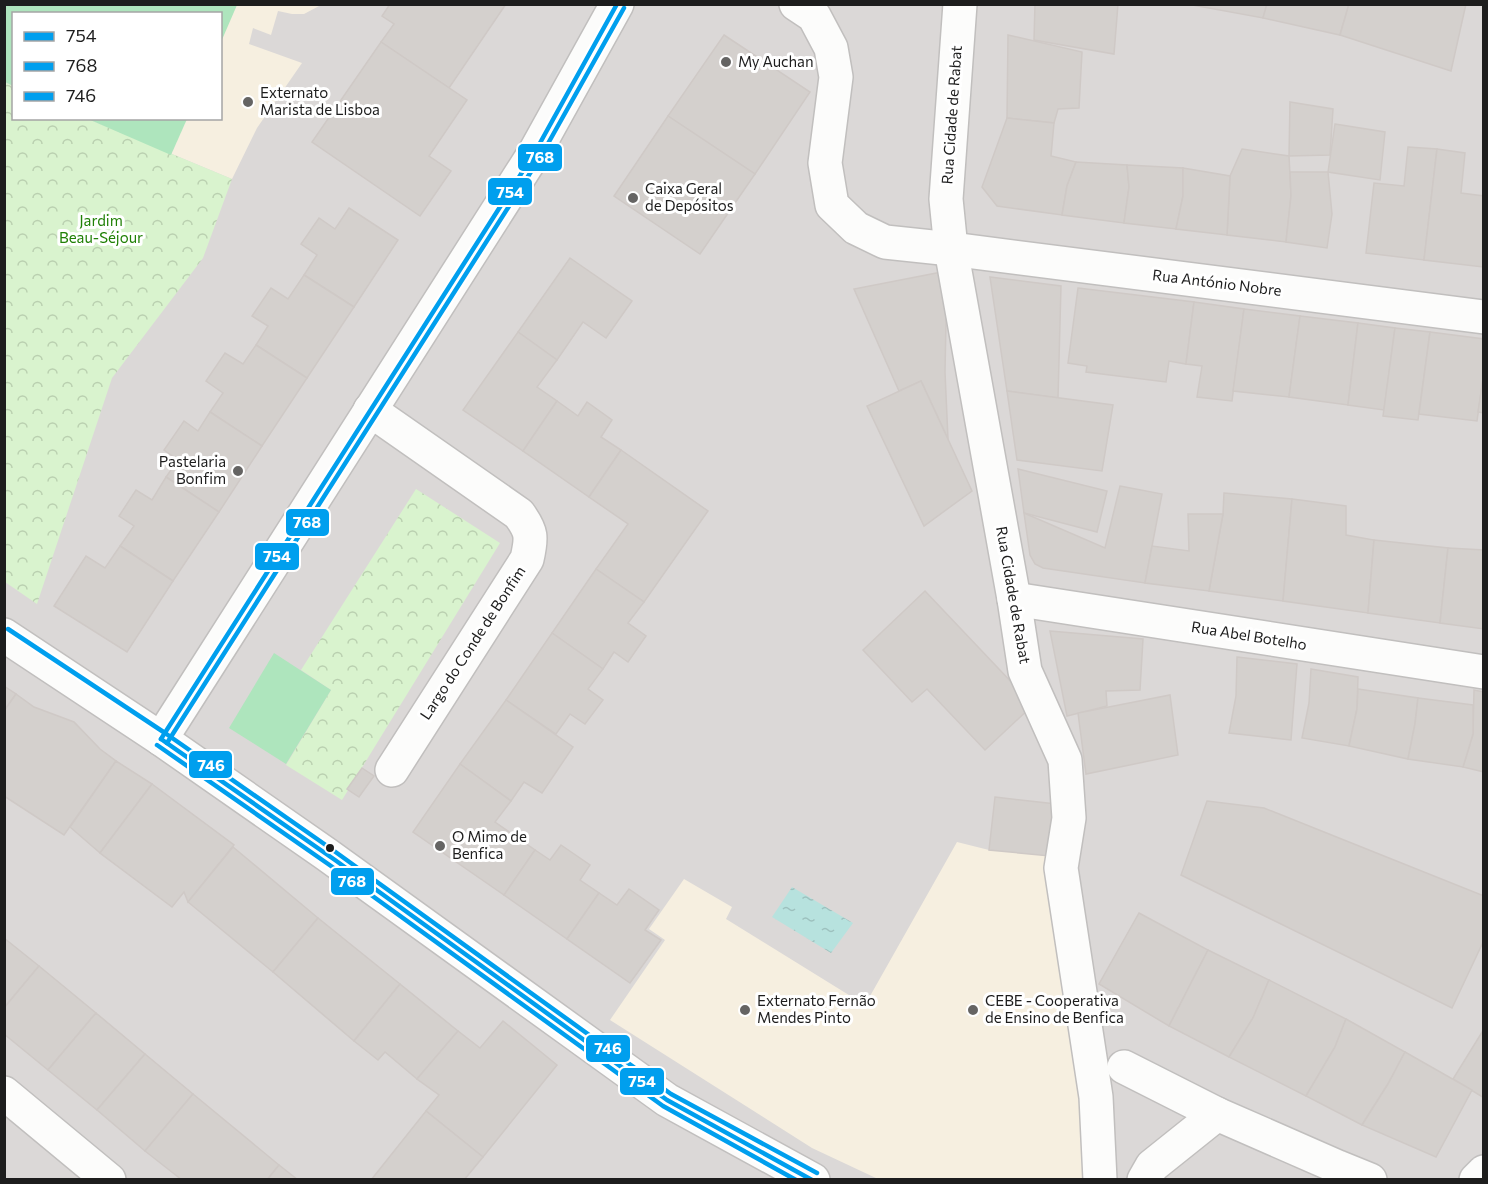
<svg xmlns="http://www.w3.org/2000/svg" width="1488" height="1184" font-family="Commissioner,sans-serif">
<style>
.residential{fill:#dbd8d7;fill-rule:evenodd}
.education{fill:#f6efe0}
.park{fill:url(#park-crowns)}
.pitch{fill:#aee5bd}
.water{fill:url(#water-ripples)}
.building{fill:#d4d0cd;stroke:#cfc9c6;stroke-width:1.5}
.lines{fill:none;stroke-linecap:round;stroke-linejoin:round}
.minor-casing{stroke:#c1bfbe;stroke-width:36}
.tertiary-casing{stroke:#c1bfbe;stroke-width:36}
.minor{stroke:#fcfcfb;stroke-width:33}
.tertiary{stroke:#fcfcfb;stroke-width:33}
.bus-1-casing{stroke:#fff;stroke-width:9}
.bus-2-casing{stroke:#fff;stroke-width:9}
.bus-3-casing{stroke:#fff;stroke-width:9}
.bus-1{stroke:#009fee;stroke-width:4.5}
.bus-2{stroke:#009fee;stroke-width:4.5}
.bus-3{stroke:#009fee;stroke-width:4.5}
.poi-dot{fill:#656463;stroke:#fff;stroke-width:2}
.bus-dot{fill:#1d1d1d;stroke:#fff;stroke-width:2}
.labels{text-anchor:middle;stroke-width:6;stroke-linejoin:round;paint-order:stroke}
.poi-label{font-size:15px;fill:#1d1d1d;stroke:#fff;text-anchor:start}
.street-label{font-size:15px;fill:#1d1d1d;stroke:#fff}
.park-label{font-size:15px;fill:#208006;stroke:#fff}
.line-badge{stroke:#fff;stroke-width:2}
.badge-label{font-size:16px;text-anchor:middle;font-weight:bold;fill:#fff}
</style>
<defs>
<pattern id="park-crowns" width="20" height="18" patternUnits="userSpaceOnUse" patternTransform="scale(1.5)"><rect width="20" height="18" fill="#d9f3ce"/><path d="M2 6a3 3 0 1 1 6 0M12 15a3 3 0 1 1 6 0" fill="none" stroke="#bad0b0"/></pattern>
<pattern id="water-ripples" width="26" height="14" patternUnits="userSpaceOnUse" patternTransform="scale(1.5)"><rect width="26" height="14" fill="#b7e2de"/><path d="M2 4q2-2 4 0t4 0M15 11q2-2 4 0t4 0" fill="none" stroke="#9dc1be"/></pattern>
</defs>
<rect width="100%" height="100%" fill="#ece8e5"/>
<path class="residential" d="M5 5H1483V1179H5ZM14 14H220V118H14Z"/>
<g class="education">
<polygon points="5,5 321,5 304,14 292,14 278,11 271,35 253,28 249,44 302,63 257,128 232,179 88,119 220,118 220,14 14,14 13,86 5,82"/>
<polygon points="957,842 989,850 1050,856 1095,1179 878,1179 812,1148 610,1020 665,940 649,929 684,879 732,907 726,919 865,1005"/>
</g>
<g class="park">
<polygon points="4,82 13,86 14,118 88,119 232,179 203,258 112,378 37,604 5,582"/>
<polygon points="416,489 500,543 342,800 286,765 331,690 301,670"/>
</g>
<g class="pitch">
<polygon points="5,4 237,4 237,5 221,42 220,14 14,14 13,86 5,82"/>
<polygon points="88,119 187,118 187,119 171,155"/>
<polygon points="274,653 331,690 286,764 229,728"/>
</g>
<polygon class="water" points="792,887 853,923 831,953 772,917"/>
<g class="building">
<polygon points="390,4 506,4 449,88 381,42 394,24 382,16"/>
<polygon points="1035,4 1118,4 1114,54 1034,40"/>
<polygon points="1187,4 1267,4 1263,18"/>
<polygon points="1267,4 1349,4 1340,35 1263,18"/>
<polygon points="1349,4 1466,4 1451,71 1340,35"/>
<polygon points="724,35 810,92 755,174 668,116"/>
<polygon points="1008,35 1082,52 1079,108 1058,109 1054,123 1007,118"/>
<polygon points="381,42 467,100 429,156 451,171 420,216 312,142"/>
<polygon points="1290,102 1333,109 1330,155 1289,156"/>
<polygon points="668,116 755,174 700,254 614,196"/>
<polygon points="1007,118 1054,123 1051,156 1076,162 1067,186 1062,215 997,206 982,187"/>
<polygon points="1335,124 1385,132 1380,180 1328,172"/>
<polygon points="1408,147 1437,149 1424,260 1366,253 1374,183 1404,186"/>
<polygon points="1242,149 1289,156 1291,196 1286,242 1227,235 1230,176"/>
<polygon points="1437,149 1465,153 1461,193 1484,196 1483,267 1424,260"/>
<polygon points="1076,162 1127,165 1129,187 1124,223 1062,215 1067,186"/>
<polygon points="1127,165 1183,168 1183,196 1176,229 1124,223 1129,187"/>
<polygon points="1183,168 1230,176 1227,235 1176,229 1183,196"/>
<polygon points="1290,172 1328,172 1332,214 1327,248 1286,242 1291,196"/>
<polygon points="349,208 398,240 354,307 304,275 317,255 301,244 319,218 335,229"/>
<polygon points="570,258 632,301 606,338 583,322 557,360 518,332"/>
<polygon points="947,271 945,372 948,439 921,381 899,391 854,289"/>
<polygon points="304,275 354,307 307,378 256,345 268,326 252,316 271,288 288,299"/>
<polygon points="990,277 1061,286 1058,398 1007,391"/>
<polygon points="1078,288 1194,302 1186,364 1169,361 1166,382 1086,372 1087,366 1068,363"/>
<polygon points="1194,302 1244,309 1232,401 1197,397 1202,366 1186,364"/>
<polygon points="1244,309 1300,316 1289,397 1233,391"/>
<polygon points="1300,316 1358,323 1348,405 1289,397"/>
<polygon points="1358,323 1395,328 1384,410 1348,405"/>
<polygon points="1395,328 1430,332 1418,420 1383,416"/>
<polygon points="518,332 557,360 537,387 557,401 523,451 463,410"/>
<polygon points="1430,332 1484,339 1484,372 1477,421 1419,414"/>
<polygon points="256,345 307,378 262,446 210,412 223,393 206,381 225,353 243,364"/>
<polygon points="1484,372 1484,413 1478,412"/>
<polygon points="921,381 972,491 924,526 867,406"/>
<polygon points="1007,391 1113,405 1102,471 1017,460"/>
<polygon points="557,401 578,416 587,402 612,420 601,437 621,450 589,497 523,451"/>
<polygon points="210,412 262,446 219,512 166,477 178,460 164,450 184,421 198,431"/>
<polygon points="621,450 708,511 644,602 596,569 628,524 589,497"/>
<polygon points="1018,469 1107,491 1097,532 1024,513"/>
<polygon points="166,477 219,512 173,581 120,546 134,526 119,516 136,490 152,500"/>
<polygon points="1120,486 1162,494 1145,583 1043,568 1035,564 1030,555 1024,513 1105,548"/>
<polygon points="1224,493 1292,499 1283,601 1209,591 1223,514"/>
<polygon points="1292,499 1346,506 1346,535 1374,540 1368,613 1283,601"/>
<polygon points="1188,514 1223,514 1209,591 1145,583 1152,546 1189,551"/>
<polygon points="1374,540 1448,548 1440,623 1368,613"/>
<polygon points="120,546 173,581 127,652 54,606 86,556 105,568"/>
<polygon points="1448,548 1484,550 1484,629 1440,623"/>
<polygon points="596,569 644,602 628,623 646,636 628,662 614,652 603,669 552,633"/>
<polygon points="925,591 1033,705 985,750 927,689 912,702 863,650"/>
<polygon points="1050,631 1143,639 1140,690 1106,691 1107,706 1067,716"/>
<polygon points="552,633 603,669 588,689 603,700 585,724 570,714 556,734 506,700"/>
<polygon points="1237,657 1297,664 1291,740 1229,733 1236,696"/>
<polygon points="1311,669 1358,677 1357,709 1349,746 1302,738 1309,703"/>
<polygon points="4,686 16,694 4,711"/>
<polygon points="1358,689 1418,698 1415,724 1408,759 1349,746 1357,709"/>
<polygon points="1474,690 1484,692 1484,772 1463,767 1473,734"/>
<polygon points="16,694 34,707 74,722 100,749 116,761 64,835 4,796 4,711"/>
<polygon points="1170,695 1178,755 1086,774 1078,713"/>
<polygon points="1418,698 1473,705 1473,734 1463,767 1408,759 1415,724"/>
<polygon points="506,700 573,747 542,793 524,782 511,801 460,764"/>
<polygon points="116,761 152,784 100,853 70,827"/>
<polygon points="460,764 511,801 495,822 535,850 504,895 413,832"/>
<polygon points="362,768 374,776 359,797 347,789"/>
<polygon points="152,784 234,845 188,902 184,892 172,907 100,853"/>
<polygon points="995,797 1056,804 1050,856 989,850"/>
<polygon points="1207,801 1264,808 1484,896 1484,940 1452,1008 1181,875"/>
<polygon points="561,845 590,865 580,880 599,893 567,939 504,895 535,850 550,860"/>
<polygon points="233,847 318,918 273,972 188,902"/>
<polygon points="629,889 659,910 645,930 661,940 630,983 567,939 599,893 617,905"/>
<polygon points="1139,913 1208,950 1169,1026 1099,984"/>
<polygon points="318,918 400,984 354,1041 273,972"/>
<polygon points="4,938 39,966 4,1008"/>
<polygon points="1208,950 1269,980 1253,1018 1229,1057 1169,1026"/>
<polygon points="39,966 96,1013 48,1070 4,1034 4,1008"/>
<polygon points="1269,980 1346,1019 1335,1047 1306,1096 1229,1057 1253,1018"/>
<polygon points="400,984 458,1031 417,1079 385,1052 378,1060 354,1041"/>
<polygon points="96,1013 145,1054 97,1110 48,1070"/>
<polygon points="1346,1019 1405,1052 1388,1084 1362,1125 1306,1096 1335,1047"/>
<polygon points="503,1021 557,1065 483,1157 426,1111 439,1095 417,1079 458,1031 480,1048"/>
<polygon points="1484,1029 1484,1098 1453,1079"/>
<polygon points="1405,1052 1472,1090 1436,1157 1362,1125 1388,1084"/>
<polygon points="145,1054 193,1094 145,1151 97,1110"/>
<polygon points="193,1094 279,1165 267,1180 182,1180 145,1151"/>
<polygon points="426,1111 483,1157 464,1180 371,1180"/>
<polygon points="279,1165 298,1180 267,1180"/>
</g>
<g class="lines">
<defs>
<g id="minor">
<polyline points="796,4 814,16 831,48 836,77 825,163 832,205 856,228 885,242 951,249 1484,317"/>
<polyline points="960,4 946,199 951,249 1014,599 1025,671 1065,760 1069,818 1061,868 1096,1097 1100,1180"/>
<path d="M370 410 519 514C532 532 532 537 527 559L392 770"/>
<polyline points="1014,599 1484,672"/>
<polyline points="161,739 535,152 617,4"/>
<polyline points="1124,1067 1217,1114"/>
<polyline points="4,1093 109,1180"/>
<polyline points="1144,1180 1152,1166 1217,1114 1338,1167 1370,1180"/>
<polyline points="1476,1180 1484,1172"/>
</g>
<polyline id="tertiary" points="4,635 161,739 326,854 667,1100 813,1180"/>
</defs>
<use href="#minor" class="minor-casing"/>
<use href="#tertiary" class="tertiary-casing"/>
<use href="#minor" class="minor"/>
<use href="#tertiary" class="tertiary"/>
<defs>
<g id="bus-1">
<polyline points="161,739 535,152 617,4"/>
<polyline points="161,739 335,860 667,1100 812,1180"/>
</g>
<g id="bus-2">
<polyline points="167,743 541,156 624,8"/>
<polyline points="157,745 331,866 663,1106 796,1180"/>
</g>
<polyline id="bus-3" points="8,629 165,733 330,848 671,1094 817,1173"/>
</defs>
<use href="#bus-1" class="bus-1-casing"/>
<use href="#bus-2" class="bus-2-casing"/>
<use href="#bus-3" class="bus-3-casing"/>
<use href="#bus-1" class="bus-1"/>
<use href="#bus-2" class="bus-2"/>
<use href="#bus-3" class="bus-3"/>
</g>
<g class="poi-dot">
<circle cx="726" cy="62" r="6"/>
<circle cx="248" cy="102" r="6"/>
<circle cx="633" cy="198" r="6"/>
<circle cx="238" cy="471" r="6"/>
<circle cx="440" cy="846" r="6"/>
<circle cx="745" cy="1010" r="6"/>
<circle cx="973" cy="1010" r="6"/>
</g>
<circle class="bus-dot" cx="330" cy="848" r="5"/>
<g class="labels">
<g class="poi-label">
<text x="738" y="67">My Auchan</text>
<text x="260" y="98">Externato<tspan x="260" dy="17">Marista de Lisboa</tspan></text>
<text x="645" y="194">Caixa Geral<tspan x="645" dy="17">de Depósitos</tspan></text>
<text x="226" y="467" text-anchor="end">Pastelaria<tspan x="226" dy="17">Bonfim</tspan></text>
<text x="452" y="842">O Mimo de<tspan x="452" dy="17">Benfica</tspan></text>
<text x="757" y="1006">Externato Fernão<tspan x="757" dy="17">Mendes Pinto</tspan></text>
<text x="985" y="1006">CEBE - Cooperativa<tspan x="985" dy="17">de Ensino de Benfica</tspan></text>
</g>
<g class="street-label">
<text transform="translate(952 115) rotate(-86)" y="5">Rua Cidade de Rabat</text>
<text transform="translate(1217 283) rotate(7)" y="5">Rua António Nobre</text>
<text transform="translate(1013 595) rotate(80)" y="5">Rua Cidade de Rabat</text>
<text transform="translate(1249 636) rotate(9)" y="5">Rua Abel Botelho</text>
<text transform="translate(473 643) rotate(-57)" y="5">Largo do Conde de Bonfim</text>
</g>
<g class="park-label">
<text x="101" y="226">Jardim<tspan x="101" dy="17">Beau-Séjour</tspan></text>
</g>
</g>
<g class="line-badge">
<rect x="517" y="143" width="46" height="29" rx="6" fill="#009fee"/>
<rect x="487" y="177" width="46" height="29" rx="6" fill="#009fee"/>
<rect x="285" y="508" width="45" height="29" rx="6" fill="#009fee"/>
<rect x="254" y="542" width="46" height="29" rx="6" fill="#009fee"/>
<rect x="188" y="750" width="45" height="29" rx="6" fill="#009fee"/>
<rect x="330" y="867" width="45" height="29" rx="6" fill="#009fee"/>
<rect x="585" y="1034" width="46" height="29" rx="6" fill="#009fee"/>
<rect x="619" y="1067" width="46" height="29" rx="6" fill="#009fee"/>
</g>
<g class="badge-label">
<text x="540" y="163">768</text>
<text x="510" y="198">754</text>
<text x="307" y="528">768</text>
<text x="277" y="562">754</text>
<text x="211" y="771">746</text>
<text x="352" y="887">768</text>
<text x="608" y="1054">746</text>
<text x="642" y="1087">754</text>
</g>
<rect width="1488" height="1184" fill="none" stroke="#1d1d1d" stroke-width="12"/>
<rect x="12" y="12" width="210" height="108" fill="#ffffff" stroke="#a5a5a5" stroke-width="1.5"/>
<rect x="24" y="32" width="30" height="9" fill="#009fee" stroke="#a5a5a5" stroke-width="1.5"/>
<text x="66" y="42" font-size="18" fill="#1d1d1d">754</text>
<rect x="24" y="62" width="30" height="9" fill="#009fee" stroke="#a5a5a5" stroke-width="1.5"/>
<text x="66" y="72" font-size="18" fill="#1d1d1d">768</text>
<rect x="24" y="92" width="30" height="9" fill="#009fee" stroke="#a5a5a5" stroke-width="1.5"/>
<text x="66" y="102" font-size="18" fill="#1d1d1d">746</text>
</svg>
